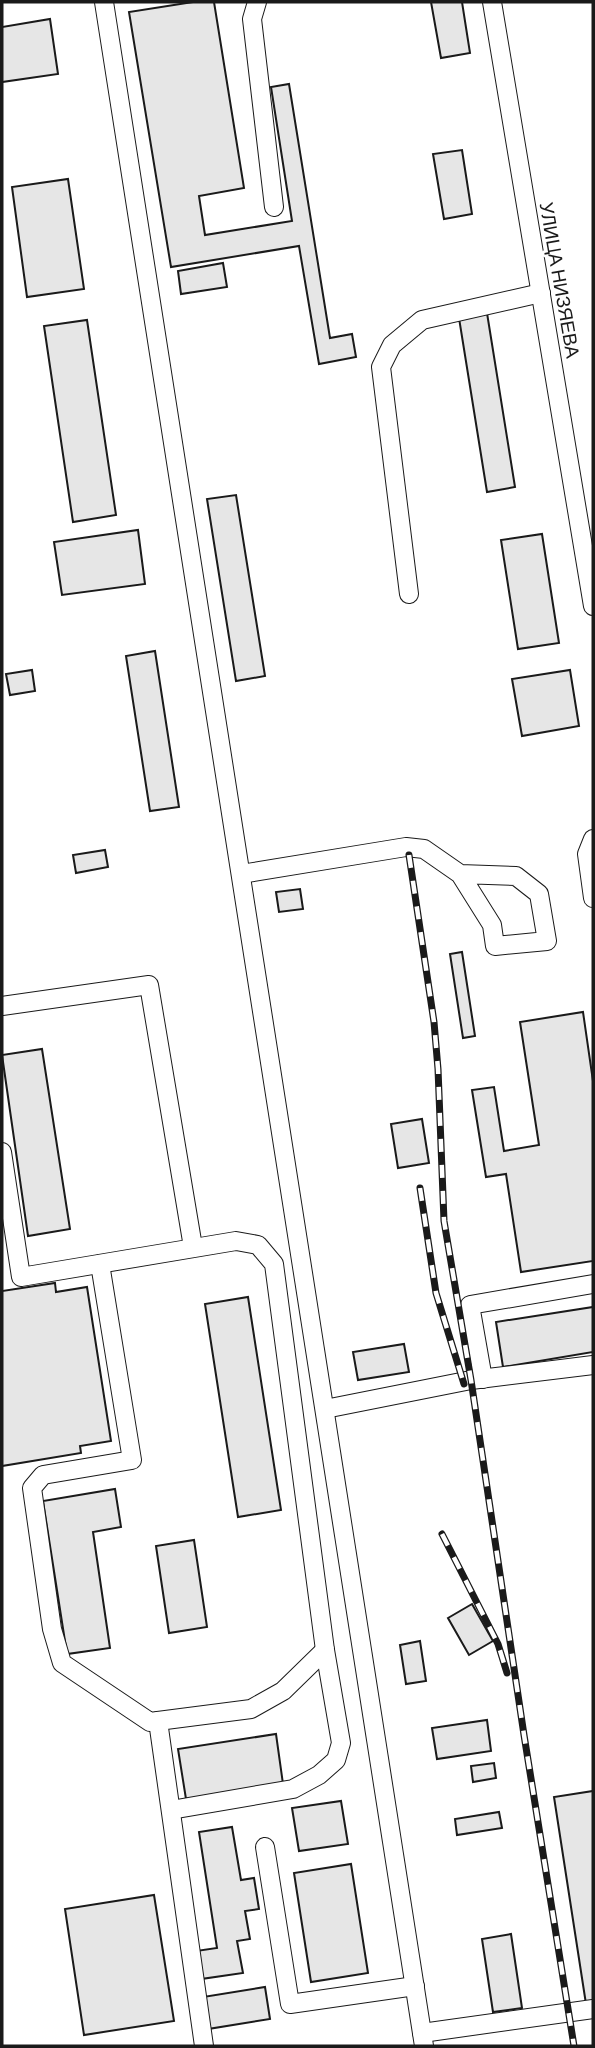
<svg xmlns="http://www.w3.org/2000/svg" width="595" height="2048" font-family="Barlow,sans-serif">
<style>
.building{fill:#e6e6e6;stroke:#1a1a1a;stroke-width:2}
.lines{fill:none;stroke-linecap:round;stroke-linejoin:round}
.minor-casing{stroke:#1a1a1a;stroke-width:20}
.minor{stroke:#fff;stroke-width:18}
.rail-casing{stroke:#1a1a1a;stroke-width:7}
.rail{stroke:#fff;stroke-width:4.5;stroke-dasharray:13;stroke-linecap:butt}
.labels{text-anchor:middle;stroke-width:5;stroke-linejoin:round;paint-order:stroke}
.street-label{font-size:19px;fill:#1a1a1a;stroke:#fff}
</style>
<rect width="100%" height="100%" fill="#fff"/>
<g class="building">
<polygon points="193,2 214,2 244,188 199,196 205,235 292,221 271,87 289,84 330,338 352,334 356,357 319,364 299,246 171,267 129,12"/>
<polygon points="431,2 462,2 470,53 441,58"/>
<polygon points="50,19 58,74 2,82 2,27"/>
<polygon points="462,150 472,214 444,219 433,154"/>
<polygon points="68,179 84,289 27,297 12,187"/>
<polygon points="223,263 227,287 181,294 178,271"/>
<polygon points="487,313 515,487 487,492 459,318"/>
<polygon points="87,320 116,515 73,522 44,326"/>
<polygon points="236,495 265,676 236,681 207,499"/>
<polygon points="138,530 145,584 62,595 54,542"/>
<polygon points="542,534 559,643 518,649 501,540"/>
<polygon points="155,651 179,807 150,811 126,656"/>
<polygon points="32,670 35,691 10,695 6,674"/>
<polygon points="570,670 579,726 522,736 512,679"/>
<polygon points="105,850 108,867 76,873 73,855"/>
<polygon points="300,889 303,909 279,912 276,892"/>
<polygon points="462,952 475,1036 463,1038 450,954"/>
<polygon points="583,1012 593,1081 593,1261 521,1272 506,1174 486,1177 472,1090 494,1087 504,1151 539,1145 520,1022"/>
<polygon points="42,1049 70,1229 28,1236 2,1055"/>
<polygon points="422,1119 429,1163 398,1168 391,1124"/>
<polygon points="55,1283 56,1292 87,1287 111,1441 80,1446 81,1453 2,1466 2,1291"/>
<polygon points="248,1297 281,1510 238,1517 205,1304"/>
<polygon points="593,1307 593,1352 503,1367 496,1322"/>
<polygon points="404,1344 409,1372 358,1380 353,1352"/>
<polygon points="115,1489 121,1527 93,1532 110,1648 67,1654 43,1501"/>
<polygon points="194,1540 207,1627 169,1633 156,1546"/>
<polygon points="472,1604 493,1641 469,1655 448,1618"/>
<polygon points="420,1641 426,1681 406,1684 400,1645"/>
<polygon points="487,1720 491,1751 437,1759 432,1728"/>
<polygon points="276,1734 283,1784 186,1799 178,1749"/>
<polygon points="494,1763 496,1778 473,1782 471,1766"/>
<polygon points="593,1791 593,2003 586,2004 554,1797"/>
<polygon points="341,1801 348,1844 299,1851 292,1808"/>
<polygon points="499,1812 502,1828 457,1835 455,1819"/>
<polygon points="232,1827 241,1880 254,1878 259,1909 245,1911 250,1939 237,1941 243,1973 201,1979 196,1951 217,1948 199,1832"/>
<polygon points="351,1864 368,1973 311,1982 294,1873"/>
<polygon points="154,1895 174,2021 84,2035 65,1909"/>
<polygon points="511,1934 522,2008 493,2012 482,1939"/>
<polygon points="265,1987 270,2019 208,2029 203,1997"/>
</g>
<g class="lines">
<defs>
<g id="minor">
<polyline points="104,2 424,2046"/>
<polyline points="257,2 252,19 274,207"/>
<polyline points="492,2 593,606"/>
<polyline points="409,594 381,367 392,345 422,320 541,293"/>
<polyline points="593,839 587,854 593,898"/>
<polyline points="241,874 406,847 424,849 460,874 492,925 495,946 547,941 539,894 516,876 460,874"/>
<polyline points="2,1006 149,985 193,1247"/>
<polyline points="2,1152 21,1277 236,1241 258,1245 274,1264 325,1650 341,1743 336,1760 319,1775 293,1789 171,1810"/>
<polyline points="100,1264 132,1460 43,1475 32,1488 52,1629 62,1663 150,1722 251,1709 283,1691 325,1650"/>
<polyline points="483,1379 470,1305 593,1284"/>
<polyline points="325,1409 471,1380 593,1365"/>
<polyline points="158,1721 204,2046"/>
<polyline points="265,1847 290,2004 415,1986"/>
<polyline points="422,2033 593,2009"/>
</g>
</defs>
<use href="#minor" class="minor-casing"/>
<use href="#minor" class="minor"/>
<defs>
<g id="rail">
<polyline points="409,855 434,1022 438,1069 444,1221 471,1380 524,1735 574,2046"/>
<polyline points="420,1188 436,1293 464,1384"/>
<polyline points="442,1534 498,1644 507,1673"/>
</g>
</defs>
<use href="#rail" class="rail-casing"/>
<use href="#rail" class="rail"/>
</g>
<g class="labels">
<g class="street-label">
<text transform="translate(560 280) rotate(80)" y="7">УЛИЦА НИЗЯЕВА</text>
</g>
</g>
<rect width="595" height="2048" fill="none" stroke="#1a1a1a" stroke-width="7"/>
</svg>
